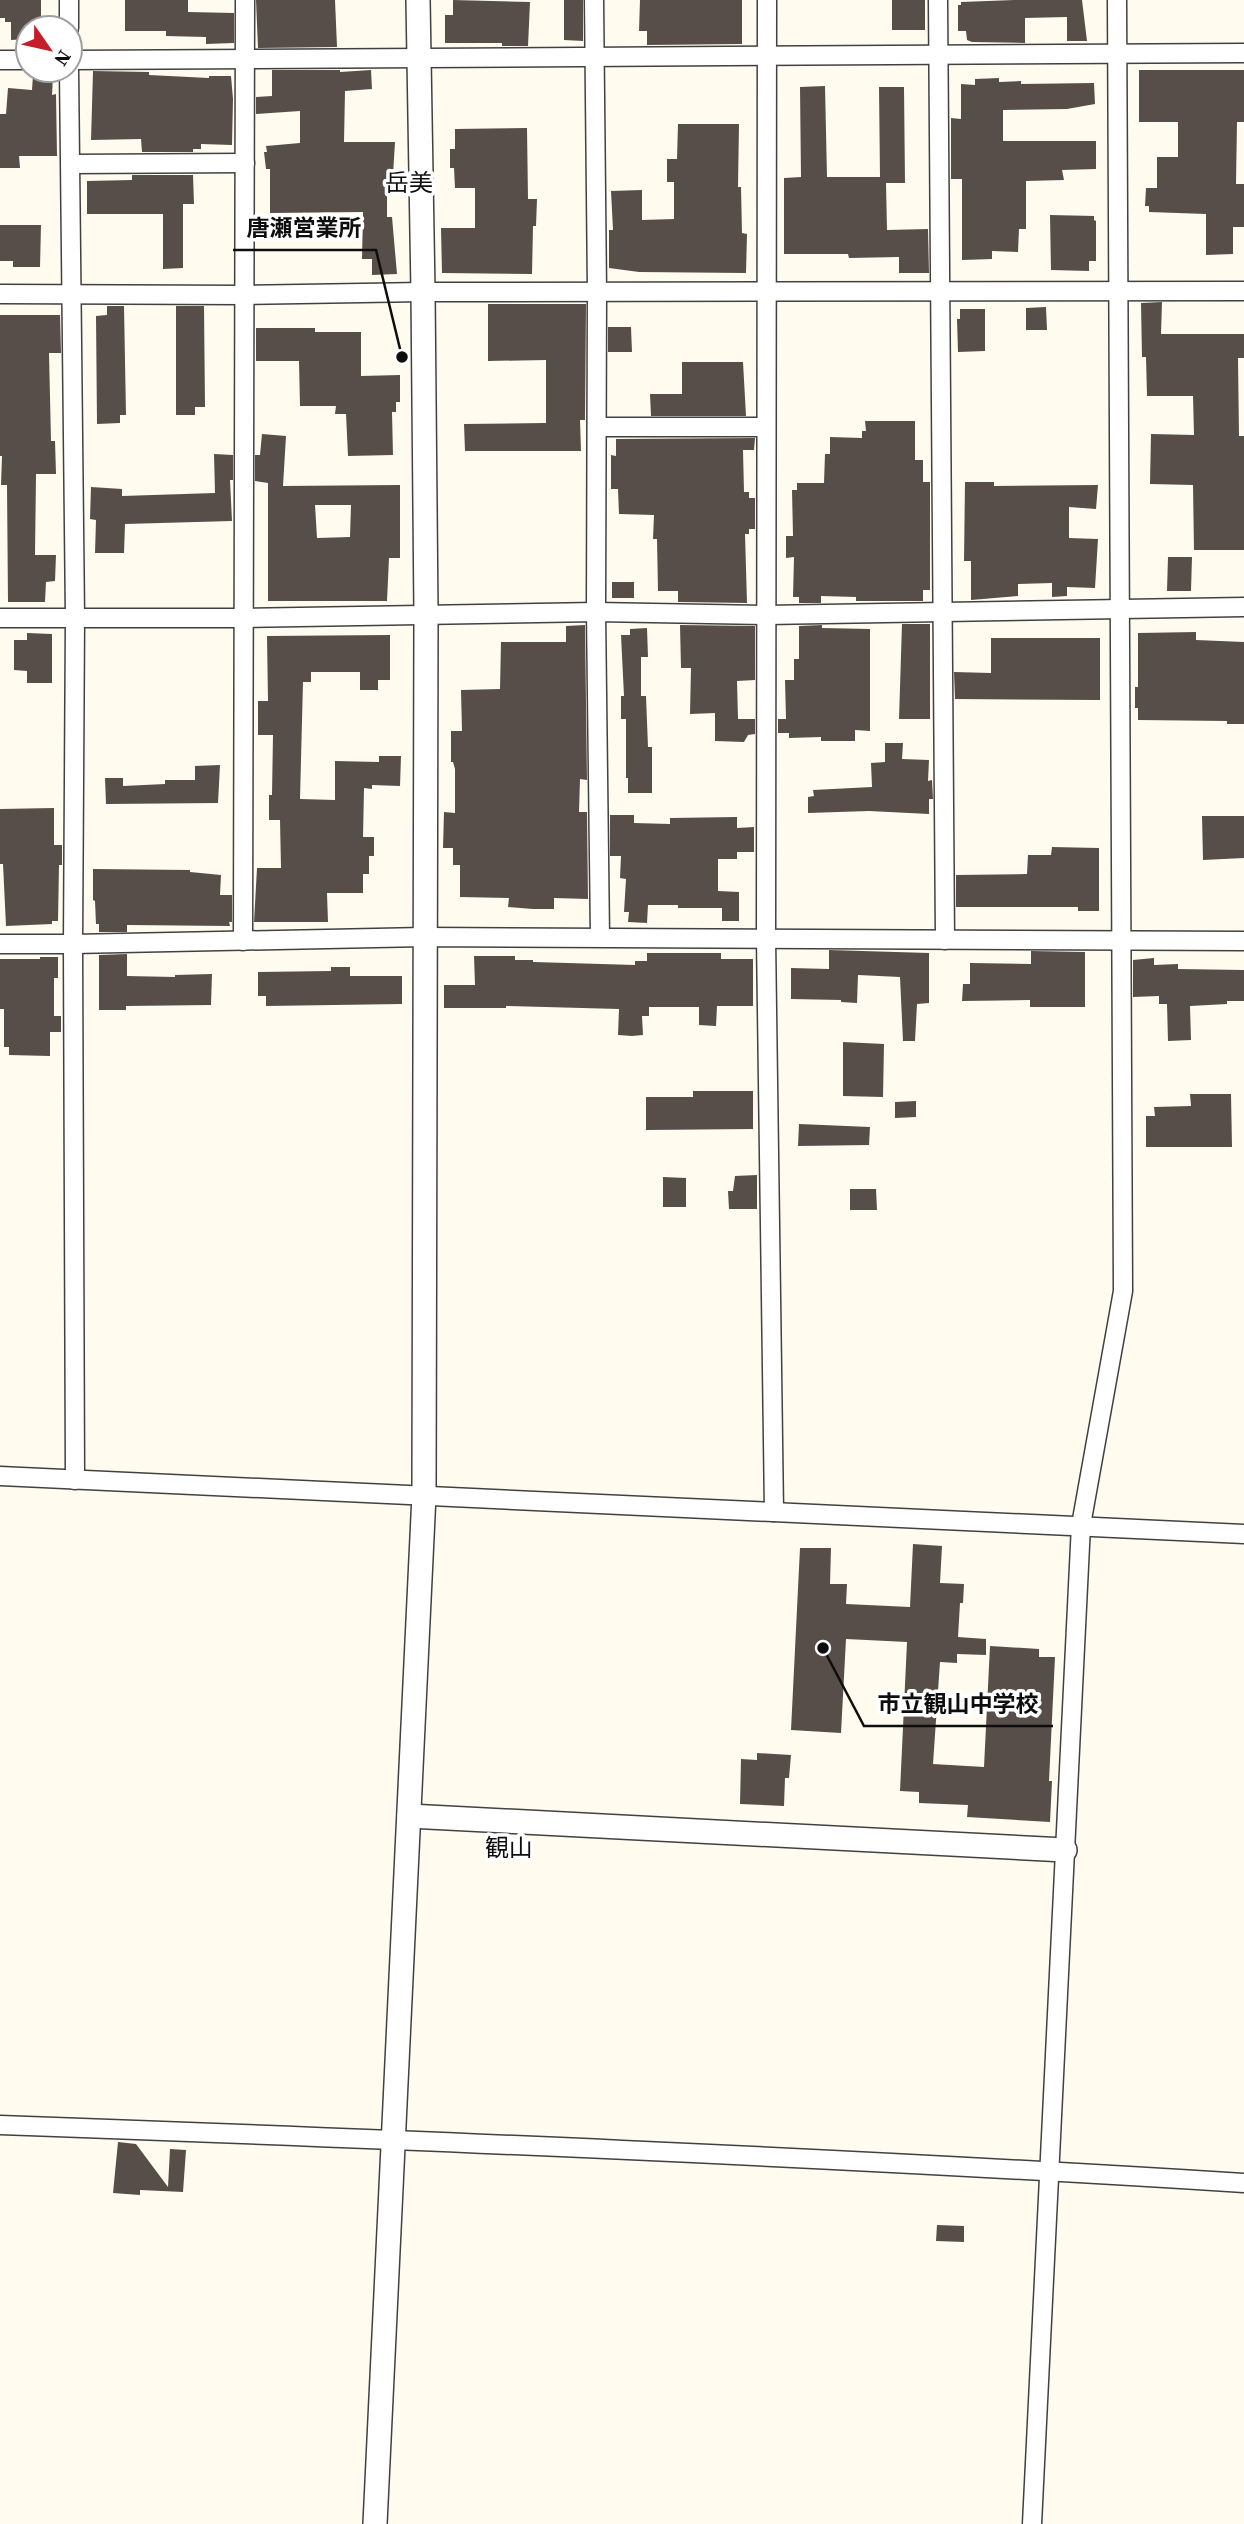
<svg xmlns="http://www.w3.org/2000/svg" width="1244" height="2524" font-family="'Source Serif 4','Noto Sans JP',serif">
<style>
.building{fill:#574e49;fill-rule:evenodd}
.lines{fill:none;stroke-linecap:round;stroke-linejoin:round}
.minor-casing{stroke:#414141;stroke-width:21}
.tertiary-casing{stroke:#414141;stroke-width:26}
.minor{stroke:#fff;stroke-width:18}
.tertiary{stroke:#fff;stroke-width:23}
.labels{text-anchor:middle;stroke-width:7;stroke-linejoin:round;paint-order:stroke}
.quarter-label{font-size:24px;fill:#0e0e0e;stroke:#fff}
.leader{fill:none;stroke:#0e0e0e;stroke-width:2.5}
.callout-dot{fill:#0e0e0e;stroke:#fff;stroke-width:2.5}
.callout-label{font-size:23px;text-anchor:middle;font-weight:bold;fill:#0e0e0e;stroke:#fff;stroke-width:7;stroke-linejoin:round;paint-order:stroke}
</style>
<rect width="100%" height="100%" fill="#fffbef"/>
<g class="building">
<polygon points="0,0 41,0 41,22 28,22 28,39 11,40 11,22 5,22 5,18 0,18"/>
<polygon points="125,0 188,0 188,12 234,13 234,43 206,44 206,37 166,36 166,31 125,31"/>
<polygon points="256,0 335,0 337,47 258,48"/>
<polygon points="453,0 530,2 528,46 502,46 502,43 445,43 445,15 453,15"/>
<polygon points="564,0 583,0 583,41 564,40"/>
<polygon points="640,0 742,0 742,44 647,45 647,31 639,31"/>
<rect x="892" y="0" width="33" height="30"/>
<polygon points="1014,0 1082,0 1087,41 1067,41 1067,17 1025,18 1025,43 972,42 967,40 966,31 958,31 958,5 961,5 961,2"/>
<polygon points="272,70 340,70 340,72 371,70 372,89 345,91 344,142 395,142 393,175 387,175 387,217 392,217 397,274 372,275 372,259 362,259 363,212 270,213 270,169 266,169 264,152 267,152 266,146 300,143 300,111 256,114 256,97 272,96"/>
<polygon points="1139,70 1244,70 1244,122 1237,122 1236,184 1244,184 1244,227 1233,227 1233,254 1206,255 1206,214 1149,212 1149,206 1145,206 1146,188 1157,188 1157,157 1178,157 1178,122 1139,122"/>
<polygon points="93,71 149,72 149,75 209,78 209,76 231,76 233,99 232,145 201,144 201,149 193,149 193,152 142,152 141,139 91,140"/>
<polygon points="33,75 53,76 52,95 56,94 57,156 19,156 20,168 0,168 0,114 6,114 8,88 32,90"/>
<polygon points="999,78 999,82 1021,81 1021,84 1094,83 1095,104 1067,109 1003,110 1003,141 1096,141 1096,169 1062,170 1064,180 1026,181 1026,229 1019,229 1018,252 992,251 992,259 962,260 962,179 951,179 951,118 961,119 961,84 975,85 975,79"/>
<polygon points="825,86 827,177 880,177 879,87 904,87 905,183 886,183 887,230 928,229 929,273 899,273 899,257 849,258 848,254 784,254 784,178 801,177 800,87"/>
<polygon points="678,124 739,124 738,187 741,187 742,233 747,234 746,273 639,272 609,268 609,230 613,230 611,191 642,190 642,220 674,219 674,182 667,182 667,159 677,159"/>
<polygon points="527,128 528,199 537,199 536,226 533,226 532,274 442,273 441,228 475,228 475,188 455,188 454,168 450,168 450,149 455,149 455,129"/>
<polygon points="132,175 193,175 194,204 183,204 183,268 163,269 163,214 87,214 87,181 132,180"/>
<polygon points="1050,215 1094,216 1094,220 1096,221 1096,261 1089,261 1089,271 1051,270"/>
<polygon points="0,225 41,225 40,267 13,267 13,261 0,261"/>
<polygon points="1162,302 1161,334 1244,334 1244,358 1238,358 1239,436 1244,436 1244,550 1194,550 1193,485 1150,484 1151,434 1194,435 1193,396 1147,396 1146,357 1142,357 1141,303"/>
<polygon points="488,304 586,304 585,420 580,420 581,451 465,451 464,424 546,423 546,360 488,361"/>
<polygon points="107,306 124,306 126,415 120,415 120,423 97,424 96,316 107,315"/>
<polygon points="176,306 204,306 205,407 195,407 195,415 176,415"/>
<polygon points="1046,307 1047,330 1026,330 1026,308"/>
<polygon points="960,309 985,309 985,351 958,352 957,319 960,319"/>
<polygon points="0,315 60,315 61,353 49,353 51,441 55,441 56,474 36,474 35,555 56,555 55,581 46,582 45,602 8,602 7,485 1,485 2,456 0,456"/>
<polygon points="608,327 631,327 632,352 608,352"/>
<polygon points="256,328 315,328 315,332 361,332 361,376 400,375 400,402 396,402 396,412 392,412 393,455 348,456 346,414 335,414 336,406 300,406 299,361 256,361"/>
<polygon points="682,362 743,362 746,416 651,416 650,394 682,394"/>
<polygon points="865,421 915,421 915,460 923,460 923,482 930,482 930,590 923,590 923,601 856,601 856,597 821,596 821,603 799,603 799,597 793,597 794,557 786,558 786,536 793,536 792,490 797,490 797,483 824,483 825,454 830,454 830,437 862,438 862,431 866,431"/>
<path d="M262 434 286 436 283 486 400 485V558H389L387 601H268V483L255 481V455H260ZM315 505H351L350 537 317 538Z"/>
<polygon points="755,438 754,450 743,450 744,492 749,492 749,498 755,498 755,529 749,529 749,534 745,534 747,603 678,602 678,591 658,591 657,539 653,539 654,515 619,514 618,489 611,489 611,455 616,456 616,439"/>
<polygon points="214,454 233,455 233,480 230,480 232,521 125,524 124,553 95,553 96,520 90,519 91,487 122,489 122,496 215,493"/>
<polygon points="965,482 994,482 994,486 1098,485 1096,509 1069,507 1069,538 1098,539 1095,588 1067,587 1067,596 1052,597 1052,583 1018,584 1018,596 971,600 971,561 964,561"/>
<polygon points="1168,557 1192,557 1191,591 1167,591"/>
<rect x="612" y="582" width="22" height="16"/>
<polygon points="902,624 930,624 930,719 899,719"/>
<polygon points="585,625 587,780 580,779 579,812 587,812 588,899 554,898 554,909 533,909 508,907 509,898 460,897 460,865 453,865 453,848 443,848 444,812 455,813 455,769 453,762 451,762 451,731 462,731 461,690 500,689 501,642 566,642 566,626"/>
<polygon points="680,625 755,626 755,680 737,681 738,719 755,719 755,734 748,735 744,742 715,741 715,713 690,714 691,668 681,668"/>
<polygon points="822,625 822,628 870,629 870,731 855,730 855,741 821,741 821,737 789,738 789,733 778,733 778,719 786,719 785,680 794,680 794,659 799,659 799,626"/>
<polygon points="647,628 648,657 641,657 641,696 646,696 648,747 652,747 652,793 628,793 628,778 626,778 626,719 621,719 621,696 624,696 621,635 630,635 630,629"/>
<polygon points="1196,632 1196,640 1244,642 1244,724 1227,724 1227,721 1138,720 1138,708 1135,708 1135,687 1138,687 1138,633"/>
<polygon points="27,633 52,634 52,683 27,683 27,671 14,670 14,640 27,640"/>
<polygon points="390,635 390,680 378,680 378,690 360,690 360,672 311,672 311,682 303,682 300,799 335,800 335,761 379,762 379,756 401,756 400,786 372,785 372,789 364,788 363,837 374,837 374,856 369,856 369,874 363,874 363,893 327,893 328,922 254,922 257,868 281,868 280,820 269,820 269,795 272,795 273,735 258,735 258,701 268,701 267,636"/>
<polygon points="991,638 1100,638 1100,700 955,699 954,672 991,673"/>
<polygon points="885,743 903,743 902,759 929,760 928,781 932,780 933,799 929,799 929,814 869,811 808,813 808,797 814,796 813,790 872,787 871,763 885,762"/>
<polygon points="220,765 218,803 106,804 105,778 123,778 123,786 165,784 165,780 195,780 195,766"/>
<polygon points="54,808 54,845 62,845 62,865 59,865 58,921 52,921 52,924 6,926 3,864 0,864 0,809"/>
<polygon points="610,815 634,815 634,823 670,824 670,818 737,817 737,828 754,827 754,852 737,852 737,859 718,859 718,891 739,892 739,921 722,921 722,908 678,908 678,905 648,905 647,923 628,922 629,912 624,912 626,879 620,878 621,856 610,856"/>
<polygon points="1202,816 1244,816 1244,858 1203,860"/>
<polygon points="1052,847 1099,848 1099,911 1078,911 1078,907 956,907 956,875 1027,874 1028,855 1051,855"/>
<polygon points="93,869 190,870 190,872 221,875 220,895 232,895 232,922 229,922 230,926 127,925 127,932 99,932 99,924 96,924 95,901 93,900"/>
<polygon points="829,950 929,953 929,1003 917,1004 915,1041 903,1041 900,977 858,975 857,1003 841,1002 841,1000 791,999 791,968 829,969"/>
<polygon points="1031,951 1085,952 1085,1007 1030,1007 1030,1000 962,1001 963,984 970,984 970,963 1031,964"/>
<polygon points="647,953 721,953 721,959 753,959 753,1006 717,1006 716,1026 699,1025 699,1007 649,1007 649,1016 642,1016 643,1035 632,1036 618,1035 619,1009 506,1006 506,1008 444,1008 444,985 475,985 474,956 515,956 515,960 533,960 533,962 635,965 635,961 647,961"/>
<polygon points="127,954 127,976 175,977 175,975 212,974 211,1005 126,1006 126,1010 99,1010 99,955"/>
<polygon points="40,957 58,957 58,978 54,978 54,1016 61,1016 61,1032 50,1032 50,1056 9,1055 9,1047 4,1047 4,1009 0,1009 0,959 40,959"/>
<polygon points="1154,958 1154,965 1178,964 1178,969 1244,970 1244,1001 1227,1001 1227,1004 1190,1006 1191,1040 1168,1041 1167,1004 1159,1004 1159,996 1133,997 1133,960"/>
<polygon points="331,967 350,967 350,976 402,976 402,1004 266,1006 266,996 258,996 258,972 331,971"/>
<polygon points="843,1042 884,1044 883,1097 843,1096"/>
<polygon points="693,1091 753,1091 753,1129 646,1130 646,1097 693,1097"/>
<polygon points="1190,1094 1231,1094 1232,1147 1146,1147 1146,1116 1155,1116 1154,1107 1191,1106"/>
<polygon points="916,1101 916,1117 895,1118 895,1102"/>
<polygon points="799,1124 870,1127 869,1145 798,1146"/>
<polygon points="757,1175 757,1209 729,1209 728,1191 733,1191 735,1176"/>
<polygon points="663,1177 686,1178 686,1207 663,1207"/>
<polygon points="850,1189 876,1189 877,1210 850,1210"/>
<polygon points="913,1544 942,1546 940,1583 964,1584 963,1603 960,1603 958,1637 986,1639 986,1655 957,1654 957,1663 940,1662 933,1764 984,1767 990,1646 1039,1649 1039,1657 1055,1657 1049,1781 1052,1781 1050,1822 967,1817 968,1805 919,1803 919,1792 900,1791 907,1642 846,1639 841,1733 791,1730 800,1548 831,1548 830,1584 847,1584 846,1604 910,1607"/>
<polygon points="757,1753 791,1755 789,1778 785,1778 784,1806 740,1804 741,1759 757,1760"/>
<polygon points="118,2142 136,2144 168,2187 170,2149 186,2150 183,2192 140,2190 140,2195 113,2193"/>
<polygon points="937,2225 964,2226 964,2242 936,2241"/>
</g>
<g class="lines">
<defs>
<g id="minor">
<polyline points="594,0 597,292 596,612 600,937"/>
<polyline points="767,0 766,938 774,1512"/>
<polyline points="938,0 945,940"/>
<polyline points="69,28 69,0"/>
<polyline points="0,60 28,60"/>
<polyline points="70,60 1244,53"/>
<polyline points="69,70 75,618 73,944 75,1480"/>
<polyline points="71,164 245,163"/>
<polyline points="0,294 245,295 423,292 1244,291"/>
<polyline points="597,427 766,427"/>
<polyline points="0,618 244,618 596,612 766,615 1244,607"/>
<polyline points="243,941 245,0"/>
<polyline points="0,944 73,944 424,937 1244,941"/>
<polyline points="0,1476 1244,1534"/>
<path d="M0 2125C415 2140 830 2157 1244 2183"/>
<polyline points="1032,2524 1081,1525 1123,1291 1117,0"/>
</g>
<g id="tertiary">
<polyline points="409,1816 1065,1850"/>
<polyline points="375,2524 424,1495 426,614 423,292 418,0"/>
</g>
</defs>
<use href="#minor" class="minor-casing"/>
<use href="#tertiary" class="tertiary-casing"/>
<use href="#minor" class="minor"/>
<use href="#tertiary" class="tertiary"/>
</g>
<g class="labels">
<g class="quarter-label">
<text x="409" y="191">岳美</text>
<text x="509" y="1856">観山</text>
</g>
</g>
<path class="leader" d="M402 357L376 250H233M823 1648L864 1726H1053"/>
<g class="callout-dot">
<circle cx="402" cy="357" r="7"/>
<circle cx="823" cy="1648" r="7"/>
</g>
<g class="callout-label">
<text x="304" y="236">唐瀬営業所</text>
<text x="958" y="1712">市立観山中学校</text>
</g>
<g transform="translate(49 49) rotate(124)"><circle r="33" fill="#ffffff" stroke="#9f9f9f" stroke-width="2"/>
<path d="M0-5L12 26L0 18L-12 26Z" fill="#c61d2b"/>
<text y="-10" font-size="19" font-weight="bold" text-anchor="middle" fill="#0e0e0e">N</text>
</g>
</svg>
